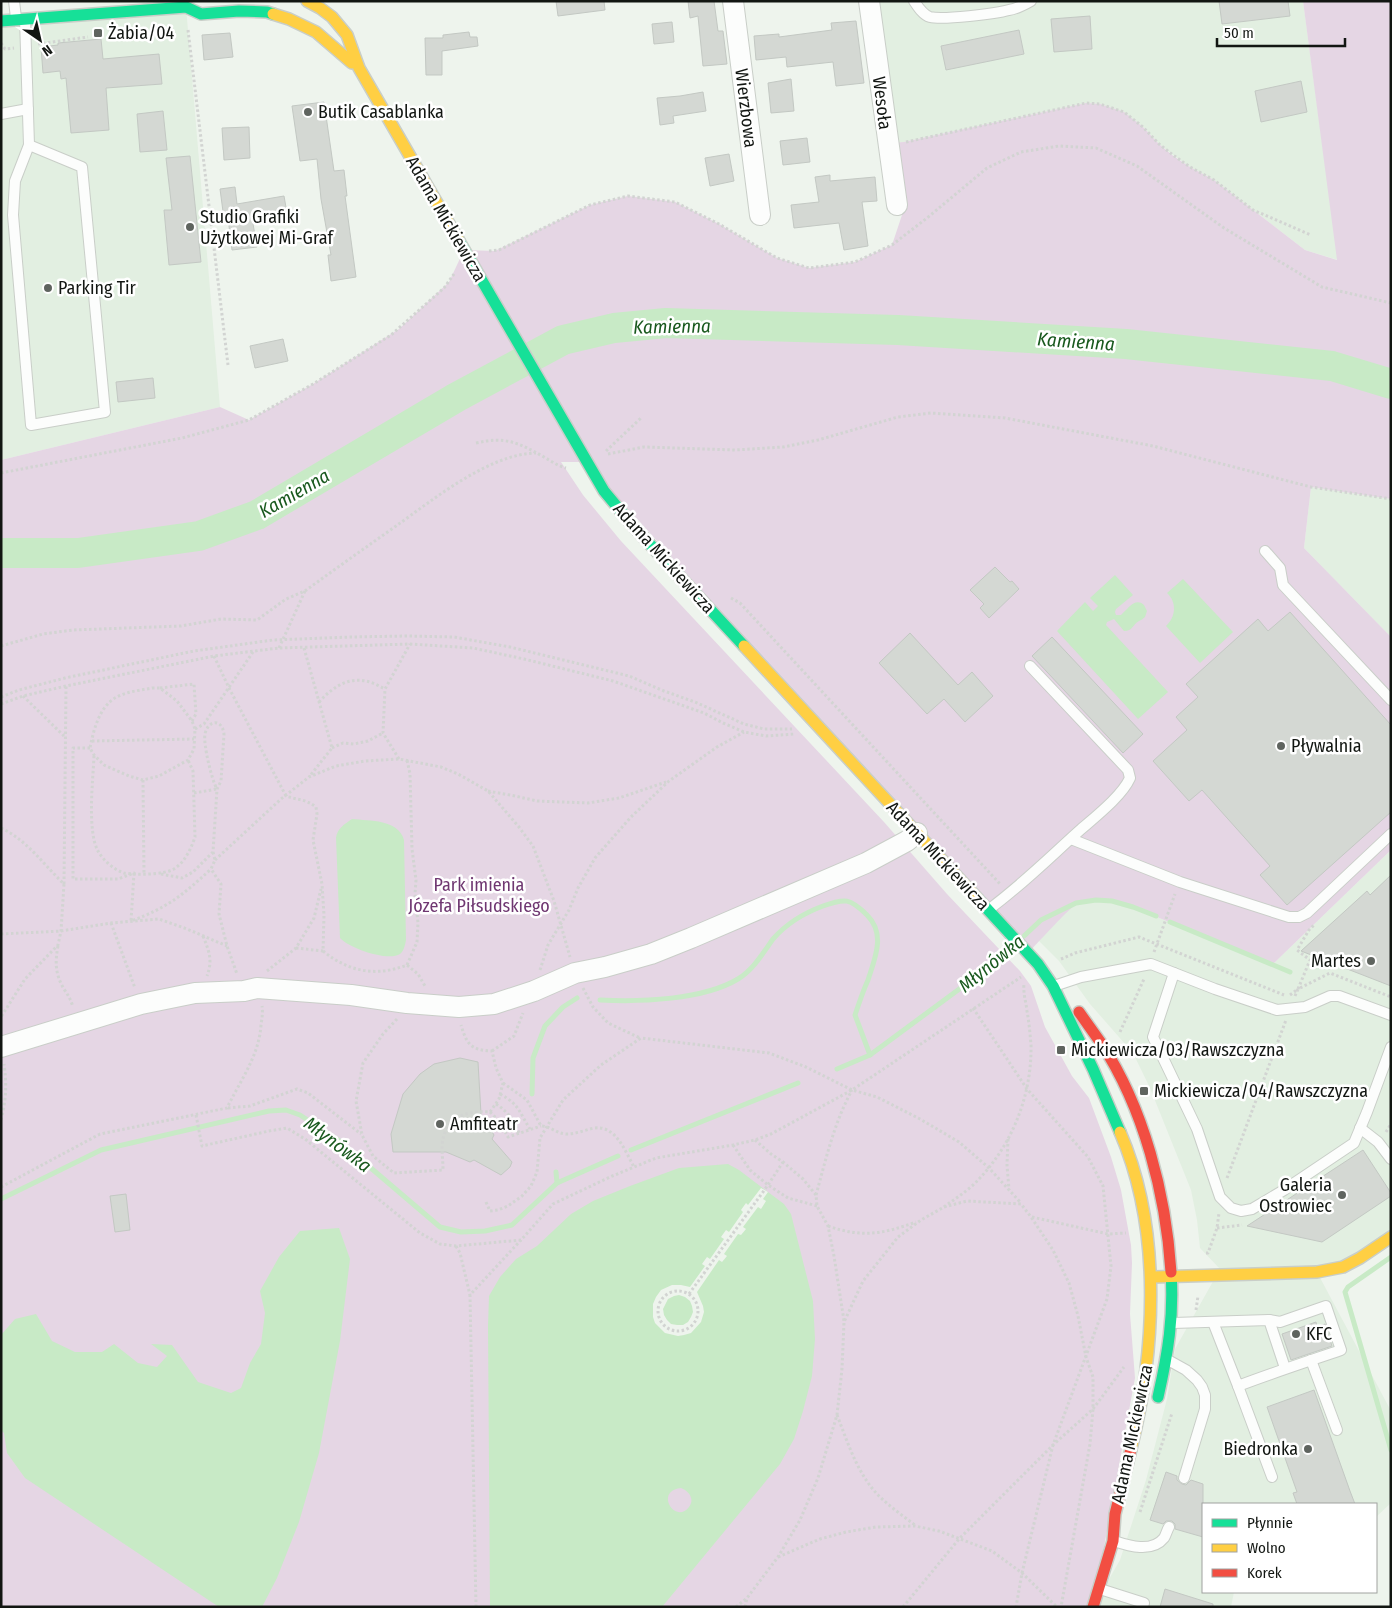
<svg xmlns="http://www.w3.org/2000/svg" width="1392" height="1608" font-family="'Fira Sans Condensed',sans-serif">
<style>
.built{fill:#e2efe1}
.green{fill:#e5d6e4}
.water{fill:#c8eac6;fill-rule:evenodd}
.pier{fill:#eef4ed;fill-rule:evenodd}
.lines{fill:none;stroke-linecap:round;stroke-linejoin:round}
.stream{stroke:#c8eac6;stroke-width:5}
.river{stroke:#c8eac6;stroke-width:30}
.building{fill:#d4d8d3;stroke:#c3c8c3}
.lane-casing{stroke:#c9cec8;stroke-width:12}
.street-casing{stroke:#c9cec8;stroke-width:22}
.fast-casing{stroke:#c9cec8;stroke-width:14}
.slow-casing{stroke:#c9cec8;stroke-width:14}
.jam-casing{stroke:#c9cec8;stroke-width:14}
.path{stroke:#d2d4d2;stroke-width:3;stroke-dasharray:2.5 2.5;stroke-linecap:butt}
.lane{stroke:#fcfdfc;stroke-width:10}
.street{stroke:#fcfdfc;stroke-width:20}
.fast{stroke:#16e098;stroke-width:11}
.slow{stroke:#ffcf43;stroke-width:11}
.jam{stroke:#f24e42;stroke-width:11}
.poi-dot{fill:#5f645f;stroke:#fff;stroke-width:2}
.labels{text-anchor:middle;stroke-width:5;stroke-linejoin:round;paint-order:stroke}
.poi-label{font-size:18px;fill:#121612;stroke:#fff;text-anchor:start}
.street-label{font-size:18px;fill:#121612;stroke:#fff}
.park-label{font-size:18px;fill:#6f3771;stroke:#fff}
.water-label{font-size:19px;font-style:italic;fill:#19591e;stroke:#fff}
</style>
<rect width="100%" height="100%" fill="#eef4ed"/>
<g class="built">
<polygon points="869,1 1303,1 1338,260 1305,250 1214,180 1190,167 1173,155 1159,144 1143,127 1124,113 1100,104 1086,103 904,142 888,143"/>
<polygon points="186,7 220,407 1,460 1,21"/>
<polygon points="1311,487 1391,499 1391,637 1304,548"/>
<polygon points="1391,850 1391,1237 1317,1272 1391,1411 1391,1503 1376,1517 1376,1504 1203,1504 1203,1592 1234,1592 1231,1607 1093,1607 1120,1560 1146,1480 1167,1399 1175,1349 1220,1269 1200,1248 1197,1220 1191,1190 1150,1088 1133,1053 1090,1004 1059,961 1037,939 1076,903 1096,900 1112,901 1133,907 1272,965"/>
</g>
<path class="green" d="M1303 1H1391V499L1311 487 1304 548 1391 637V850L1272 965 1133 907C1115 902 1096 897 1078 903 1072 905 1036 945 1028 953L586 462H561L583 495 621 541 884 822 947 894 1020 971 1031 986 1045 1027 1072 1076 1089 1098 1111 1157 1121 1190 1131 1245 1132 1263 1130 1314 1135 1378 1093 1607H1V460L220 407 249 420 313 384 399 329 449 282 464 250 495 251 590 205 628 196 675 202 719 224 777 258 809 268 855 262 892 245 903 212 888 143 904 142 1086 103 1100 104 1124 112 1143 127 1159 144 1172 155 1190 167 1214 180 1305 250 1337 260Z"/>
<g class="water">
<path d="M1115 575 1133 595 1116 609 1115 612 1116 615H1121C1128 609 1135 597 1144 605L1147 611 1145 617C1143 619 1141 620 1139 621 1132 625 1133 631 1124 631L1114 619 1107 622 1106 625 1168 692 1138 719 1057 631 1085 602 1093 611 1098 606 1090 598Z"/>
<path d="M1183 579 1233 632 1200 663 1166 626C1176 617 1177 602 1167 593Z"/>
<path d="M352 819C370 821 398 819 404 840L406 940C405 945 404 951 400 954 388 962 349 948 340 938L336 838C337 828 345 824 352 819Z"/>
<path d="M728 1164 739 1170 784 1204 791 1214 813 1301 815 1339 812 1376 803 1411 794 1439 780 1464 662 1607H490L488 1326 489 1296 500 1277 516 1259 537 1246 571 1214 593 1201 630 1186 679 1168ZM681 1488C689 1491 695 1499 689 1507 675 1525 654 1491 681 1488Z"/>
<polygon points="339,1228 350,1259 340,1341 319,1453 299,1522 277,1578 262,1607 219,1607 25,1478 7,1453 4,1433 1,1430 1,1335 15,1319 36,1314 52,1341 75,1352 102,1352 114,1344 138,1363 157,1367 167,1356 151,1344 172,1345 198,1382 231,1393 241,1388 250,1363 261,1344 265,1313 260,1291 279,1257 300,1231"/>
</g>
<path class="pier" d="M761 1188 768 1192 763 1199 766 1201 761 1209 758 1207 743 1227 746 1229 741 1235 738 1234 724 1254 727 1256 722 1262 719 1260 697 1292 703 1306 704 1312 701 1322 691 1333 684 1335 678 1336 665 1333 655 1323 653 1317V1304L656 1297 661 1290 672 1285H681L690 1287 705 1266 702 1264 707 1257 710 1259 724 1239 721 1237 726 1230 729 1232 743 1212 741 1210 746 1203 748 1205ZM679 1295 685 1297 690 1301 692 1306 693 1312 691 1317 688 1322 683 1325H677L671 1324 667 1320 664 1315 663 1309 668 1299 674 1296Z"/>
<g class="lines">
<g class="stream">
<polyline points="1170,922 1290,972"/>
<polyline points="1024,936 1041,920 1076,903 1096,900 1112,901 1133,907 1156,916"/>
<path d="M600 1000C641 1002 703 1000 738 979 753 970 763 953 773 939 787 923 804 913 823 906 845 898 850 898 867 915 886 934 875 958 868 980 863 991 859 1003 855 1015L870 1055"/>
<polyline points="837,1069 870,1055 1004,956 1013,947"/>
<polyline points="532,1094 533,1058 545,1026 563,1007 577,998"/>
<polyline points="631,1150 798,1083"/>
<polyline points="556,1172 557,1183"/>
<polyline points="1,1199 101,1150 269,1111 286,1110 300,1115 338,1140 440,1227 461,1232 485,1231 512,1225 557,1183 618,1156"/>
<polyline points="1391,1257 1348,1287 1345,1292 1391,1450"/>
</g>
<polyline class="river" points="1,553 78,553 199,536 257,515 457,397 563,340 614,328 666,323 898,330 1126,344 1332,366 1391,384"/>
</g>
<g class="building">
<polygon points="556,1 604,1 605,10 558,16"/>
<polygon points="688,1 714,1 718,31 723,31 727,64 703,66 698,16 690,18"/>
<polygon points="1219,1 1288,1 1290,16 1222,24"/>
<polygon points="1090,16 1092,49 1054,52 1051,19"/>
<polygon points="856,21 864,83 836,86 833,62 787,67 786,57 756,60 754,36 779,34 779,37 832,30 831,23"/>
<polygon points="672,22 674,42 654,44 652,24"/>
<polygon points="1019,30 1024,54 946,70 941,46"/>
<polygon points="469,32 470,37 477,37 478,46 442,51 442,75 426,75 425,38 443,38 443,35"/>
<polygon points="230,33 233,57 204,60 202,35"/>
<polygon points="101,39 103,59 159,54 162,84 106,88 109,130 71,133 66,78 61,79 60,71 43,73 41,47 58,45 58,43"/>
<polygon points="791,79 794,111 771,113 768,83"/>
<polygon points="1301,81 1307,112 1261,122 1255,91"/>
<polygon points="703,92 706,111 673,116 674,123 660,125 657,98 680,96"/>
<polygon points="324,102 334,171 344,170 347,196 345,196 356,277 331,281 328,255 331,255 321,199 317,159 300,161 292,106"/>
<polygon points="163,111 167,150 140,152 137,114"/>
<polygon points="249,127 250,158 224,160 222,128"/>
<polygon points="807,138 810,162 783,165 780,141"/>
<polygon points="729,154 734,181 710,186 705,158"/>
<polygon points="190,156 201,262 169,265 164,210 172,210 166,158"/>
<polygon points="830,175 830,181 875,177 877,201 862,202 868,246 844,250 839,223 794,228 791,205 819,202 815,177"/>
<polygon points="235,187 237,204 284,196 287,213 252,218 257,247 232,250 228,218 224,219 220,189"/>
<polygon points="283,339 288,361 255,368 250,346"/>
<polygon points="153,378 155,398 118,402 116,382"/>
<polygon points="995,567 1010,582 1012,581 1019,589 989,618 980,608 984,604 970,590"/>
<polygon points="1290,612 1391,725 1391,812 1287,905 1260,875 1270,866 1202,790 1189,801 1153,761 1187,730 1176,717 1198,697 1186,684 1258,619 1268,631"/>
<polygon points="910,633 958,685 972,672 993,696 965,722 944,699 927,714 879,663"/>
<polygon points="1052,637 1143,734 1123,753 1032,656"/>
<polygon points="1391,875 1391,986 1301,951 1367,891 1370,895"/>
<polygon points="460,1058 478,1062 481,1114 494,1135 492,1139 512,1162 510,1167 501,1175 474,1160 470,1162 446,1152 393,1152 391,1134 403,1094 420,1074 434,1064"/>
<polygon points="1363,1150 1391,1193 1391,1196 1322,1242 1247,1226"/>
<polygon points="126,1194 130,1230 115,1232 110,1196"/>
<polygon points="1316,1322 1317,1327 1325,1324 1332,1346 1291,1360 1282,1334"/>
<polygon points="1314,1390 1350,1491 1355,1504 1297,1504 1293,1493 1297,1492 1267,1407"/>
<polygon points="1166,1472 1177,1476 1177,1480 1182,1484 1186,1485 1191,1480 1203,1484 1203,1537 1175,1529 1175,1524 1172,1521 1166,1521 1163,1524 1150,1520"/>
<polygon points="1165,1589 1213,1604 1213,1607 1160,1607"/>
</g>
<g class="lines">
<defs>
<g id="lane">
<polyline points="14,1 16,18"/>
<path d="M914 1C918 7 923 15 930 17 943 20 995 14 1009 10 1017 9 1024 5 1031 1"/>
<polyline points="25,19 29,145 15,181 13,215 31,425 105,412 82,167 29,145"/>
<polyline points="1,114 28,109"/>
<polyline points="1265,551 1280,568 1283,585 1391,700"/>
<polyline points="1071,839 1180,882 1289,917 1299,917 1307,913 1391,834"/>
<path d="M988 910C1021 886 1049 858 1079 831 1095 817 1122 796 1130 778L1128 770 1030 666"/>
<polyline points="1174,973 1153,1037 1197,1129 1220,1197 1231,1208 1241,1211 1252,1209 1284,1190 1354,1143 1367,1112 1391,1047"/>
<polyline points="1054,986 1081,977 1151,964 1215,989 1277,1010 1305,1007 1330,996 1339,996 1391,1015"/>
<polyline points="1360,1128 1378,1142 1391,1159"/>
<path d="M1213 1322 1238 1386C1272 1373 1306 1362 1341 1350L1326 1306 1280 1322 1269 1320"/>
<polyline points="1173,1323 1269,1320 1285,1368"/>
<polyline points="1168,1360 1186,1370 1197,1380 1202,1387 1205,1395 1205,1409 1184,1478"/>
<polyline points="1311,1360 1337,1430"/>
<polyline points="1238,1386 1272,1477"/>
<path d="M1114 1541C1129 1546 1152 1553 1164 1538 1166 1535 1167 1530 1169 1527"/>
<polyline points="1100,1589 1144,1603 1143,1607"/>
</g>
<g id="street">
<polyline points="733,1 760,215"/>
<polyline points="869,1 897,205"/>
<polyline points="1,1047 141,1004 195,993 244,991 257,988 351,995 407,1003 459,1007 494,1004 534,991 575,973 605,967 651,954 691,938 866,863 907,841 917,833"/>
</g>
<g id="fast">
<polyline points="1,21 186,7 201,14 239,11 267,12 273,14"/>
<polyline points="459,241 604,491 634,527 744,646"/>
<polyline points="978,899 1038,964 1053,986 1093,1069 1120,1132"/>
<path d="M1158 1397C1168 1353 1174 1317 1171 1272"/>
</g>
<g id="slow">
<polyline points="307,1 320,8 332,17 347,35 359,68 459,241"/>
<polyline points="273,14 289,19 316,32 352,63"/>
<polyline points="744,646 978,899"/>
<path d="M1120 1132C1162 1229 1156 1349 1131 1449"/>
<polyline points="1154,1277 1317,1272 1343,1267 1360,1258 1391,1237"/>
</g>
<g id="jam">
<path d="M1079 1012C1086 1022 1094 1033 1101 1043 1144 1108 1166 1195 1171 1272"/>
<polyline points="1093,1607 1113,1541 1115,1514 1131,1449"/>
</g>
</defs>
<use href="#lane" class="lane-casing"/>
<use href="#street" class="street-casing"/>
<use href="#fast" class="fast-casing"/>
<use href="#slow" class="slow-casing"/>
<use href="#jam" class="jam-casing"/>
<g class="path">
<polyline points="188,30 228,365"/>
<polyline points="1,43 5,49 14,48"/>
<polyline points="38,44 88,37"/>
<polyline points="906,142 1086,103 1100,104 1124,112 1143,127 1159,144 1173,155 1190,167 1214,180 1253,210 1311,235"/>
<polyline points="489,251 499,250 590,205 628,196 675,202 719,224 777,258 809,268 855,262 892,245 927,218 987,168 1021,152 1059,146 1096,148 1137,166 1224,228 1322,287 1391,303"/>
<path d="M476 443C506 436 519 443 544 457 551 461 558 466 566 468"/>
<polyline points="606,451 641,418"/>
<polyline points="608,454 644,447 735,450 783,447 818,440 898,417 931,413 1005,418 1153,446 1311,487 1391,499"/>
<polyline points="1,473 182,438 249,420 313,384 391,335 444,288 454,274"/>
<polyline points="731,598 740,603 1001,885"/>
<path d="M1 646 43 634 73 630 181 626 221 619 257 620 286 599 305 591C335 569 365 548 396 526 434 499 489 454 536 453"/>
<polyline points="279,648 305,591"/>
<polyline points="304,648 332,748 309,777"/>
<path d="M214 656 229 688 286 796C297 800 306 799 316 807L317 814 313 840 322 884 324 915 323 951C349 972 376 977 407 965L418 974 425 986"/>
<path d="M152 688H160L177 701 192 721 195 729 194 749 188 760 159 776 143 780 129 776 104 765 94 755 90 748C94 728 100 703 121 695 131 691 142 690 152 688Z"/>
<polyline points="160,688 194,684 196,714 192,721"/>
<polyline points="23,696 64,736"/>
<polyline points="1,697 19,690 65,678 194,651 273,640 351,637 407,636 454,637 510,647 629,676 664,691 695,702 744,724 764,729 792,729"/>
<path d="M319 702C331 689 346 677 366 681 372 682 379 686 385 689"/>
<polyline points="1,704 23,696 66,686 214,656 279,648 410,644 473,648 524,659 613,681 704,713 723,723 744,732 766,736 795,734"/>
<polyline points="195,729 204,724 253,652"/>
<polyline points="92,741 194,739"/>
<path d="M90 748H73V879H118L134 873 131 921C167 908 183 895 211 869"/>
<polyline points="332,748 343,743 354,744 368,741 383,733"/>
<path d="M94 756C93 780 87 831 98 851 103 860 114 870 124 873 136 875 163 875 174 869 185 862 191 849 195 837L193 771 188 760"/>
<polyline points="399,759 383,733 385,689 410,644"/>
<polyline points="143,780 144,873"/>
<polyline points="488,791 515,796 537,801 588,803 619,798 666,782"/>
<polyline points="194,793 217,789"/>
<path d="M1 828C27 840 44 865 64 884L61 931 58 945 25 979 1 1017"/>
<polyline points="213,852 215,860 211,869 221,884 219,914 227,946 237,974"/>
<polyline points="215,860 281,799 309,777 336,766 365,761 399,759 441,767 458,774 488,791 519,827 533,846 554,901 570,957"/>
<path d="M161 874 182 878 193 872 213 852 217 789 221 781 224 734C222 718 208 720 205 734 203 744 212 781 217 789"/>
<polyline points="64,884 66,686"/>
<polyline points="111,923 135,988"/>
<polyline points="1,934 61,931 111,923 159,919 187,929 227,946"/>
<path d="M203 936C209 951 213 960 207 976"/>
<path d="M58 946C55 962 55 974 64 989 68 995 71 1000 73 1007"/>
<polyline points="296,948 323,951"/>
<polyline points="1154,952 1175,894"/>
<polyline points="1061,959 1075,953 1139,937 1284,995"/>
<polyline points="407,965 417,942 418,923 415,894 416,880 412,849 410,774 407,760"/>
<polyline points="540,970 548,945 569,910 578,888 595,858 631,817 669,781 717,747 744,732"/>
<polyline points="267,971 296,948 314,918 321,889"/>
<polyline points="583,988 593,1007 608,1023 640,1038"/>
<polyline points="1290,995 1298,989 1310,960 1297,950 1309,930 1314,925"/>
<polyline points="1295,996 1298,989 1330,973 1391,997"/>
<polyline points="973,1008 1027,1089 1088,1157 1103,1186 1111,1266 1107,1299 1053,1445 1022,1573 1016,1607"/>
<path d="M397 1019 383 1034 363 1063 356 1101 362 1135 373 1156 394 1173 443 1170C443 1162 442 1154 442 1146 444 1118 465 1110 490 1112L499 1099 503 1083 496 1068 492 1051C471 1050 467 1045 461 1025"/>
<polyline points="1120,1032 1144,979"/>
<polyline points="492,1051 514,1036 523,1013"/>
<path d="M503 1083 527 1100 541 1126C551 1126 556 1134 567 1134 576 1134 585 1130 594 1128 616 1125 625 1151 634 1167"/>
<path d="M500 1094C520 1105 519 1112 530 1129"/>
<path d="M496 1104C507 1111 515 1121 519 1133"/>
<polyline points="228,1108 250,1106 297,1089 308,1093 361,1134"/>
<polyline points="490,1112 499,1121 508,1137 541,1126"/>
<polyline points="196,1115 202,1146 269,1131 287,1128 305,1139 420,1233 440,1244 456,1246 521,1240 553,1204 610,1177 656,1158 733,1145 755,1140 771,1134 852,1090 1021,977"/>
<path d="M1 1120C6 1101 7 1084 4 1064"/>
<polyline points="1386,1132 1391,1124"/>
<polyline points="1008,1139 1007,1165 1009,1190"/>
<polyline points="755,1140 771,1154 783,1162 803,1179 816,1195 817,1206 828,1226 834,1256 844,1321"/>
<polyline points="733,1145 750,1170 768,1185 788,1198 817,1206"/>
<polyline points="1227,1178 1286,1020"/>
<path d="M1 1187 100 1134 227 1108C240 1081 259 1056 261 1025 262 1018 263 1012 262 1006"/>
<path d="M816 1195C826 1159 834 1123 852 1090"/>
<polyline points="486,1202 490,1211 498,1210 508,1206 522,1196 531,1186 537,1172 540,1138 563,1100 601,1065 641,1038 769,1053 806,1067 852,1090 877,1097 920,1119 959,1142 989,1168 1021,1203"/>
<path d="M944 1207C953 1200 963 1194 972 1186 1010 1150 1032 1098 1031 1045 1030 1033 1029 1022 1027 1011 1026 1002 1023 993 1024 984"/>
<polyline points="1032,1217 1108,1234 1126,1233"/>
<path d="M828 1226C862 1238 883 1234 916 1222"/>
<polyline points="1217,1228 1242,1225"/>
<polyline points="456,1246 460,1253 470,1295"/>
<polyline points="1206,1253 1208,1253 1217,1228 1219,1213"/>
<circle cx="678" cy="1311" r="20"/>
<polyline points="689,1294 768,1185 783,1162"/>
<polyline points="1196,1310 1198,1296"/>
<path d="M837 1415C848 1443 857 1473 878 1495 889 1506 903 1516 915 1525"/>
<polyline points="1140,1512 1172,1413"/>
<polyline points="778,1557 820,1539 846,1532 876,1527 915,1526 939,1531 992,1551 1022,1573 1057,1607"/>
<polyline points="476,1607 470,1295 521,1240"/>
<polyline points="736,1607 747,1598 778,1557 800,1520 818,1478 837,1415 842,1369 844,1322 863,1281 898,1237 921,1220 944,1207 967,1201 1021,1204 1031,1217 1053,1250 1069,1283 1078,1316 1086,1357 1093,1377 1093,1409 1090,1444 1061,1607"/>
<polyline points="745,1607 747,1598"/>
<polyline points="903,1607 959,1539 1053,1445 1093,1409 1124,1367"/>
</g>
<use href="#lane" class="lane"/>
<use href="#street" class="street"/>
<use href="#fast" class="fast"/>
<use href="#slow" class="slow"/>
<use href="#jam" class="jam"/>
</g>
<g class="poi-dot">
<rect x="93" y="28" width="10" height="10" rx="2.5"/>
<circle cx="308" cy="112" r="5"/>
<circle cx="190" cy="227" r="5"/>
<circle cx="48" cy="288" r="5"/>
<circle cx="1281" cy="746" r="5"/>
<circle cx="1371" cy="961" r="5"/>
<rect x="1056" y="1045" width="10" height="10" rx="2.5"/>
<rect x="1139" y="1086" width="10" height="10" rx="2.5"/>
<circle cx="440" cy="1124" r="5"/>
<circle cx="1342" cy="1195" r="5"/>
<circle cx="1296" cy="1334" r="5"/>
<circle cx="1308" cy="1449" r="5"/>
</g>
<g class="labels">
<g class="poi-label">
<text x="108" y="39">Żabia/04</text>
<text x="318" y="118">Butik Casablanka</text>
<text x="200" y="223">Studio Grafiki<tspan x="200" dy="21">Użytkowej Mi-Graf</tspan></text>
<text x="58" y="294">Parking Tir</text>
<text x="1291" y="752">Pływalnia</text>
<text x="1361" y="967" text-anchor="end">Martes</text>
<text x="1071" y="1056">Mickiewicza/03/Rawszczyzna</text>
<text x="1154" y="1097">Mickiewicza/04/Rawszczyzna</text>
<text x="450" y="1130">Amfiteatr</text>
<text x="1332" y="1191" text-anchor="end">Galeria<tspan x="1332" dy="21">Ostrowiec</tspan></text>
<text x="1306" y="1340">KFC</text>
<text x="1298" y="1455" text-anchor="end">Biedronka</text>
</g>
<g class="street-label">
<text transform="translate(882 103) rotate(83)" y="6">Wesoła</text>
<text transform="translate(746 108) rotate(83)" y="6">Wierzbowa</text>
<text transform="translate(446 219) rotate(60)" y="6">Adama Mickiewicza</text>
<text transform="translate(664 558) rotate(48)" y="6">Adama Mickiewicza</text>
<text transform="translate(938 856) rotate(47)" y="6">Adama Mickiewicza</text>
<text transform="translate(1132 1434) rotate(-78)" y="6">Adama Mickiewicza</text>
</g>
<g class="park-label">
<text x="479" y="891">Park imienia<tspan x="479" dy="21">Józefa Piłsudskiego</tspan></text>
</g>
<g class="water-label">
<text transform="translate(672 326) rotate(-1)" y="7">Kamienna</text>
<text transform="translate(1076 341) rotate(4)" y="7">Kamienna</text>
<text transform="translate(294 493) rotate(-30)" y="7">Kamienna</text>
<text transform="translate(991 963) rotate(-39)" y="7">Młynówka</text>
<text transform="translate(338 1144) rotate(37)" y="7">Młynówka</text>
</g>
</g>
<rect width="1392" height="1608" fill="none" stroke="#121612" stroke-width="5"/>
<rect x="1202" y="1503" width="175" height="90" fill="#ffffff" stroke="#a0a2a0"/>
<rect x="1212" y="1519" width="25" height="8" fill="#16e098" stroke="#a0a2a0"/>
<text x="1247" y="1528" font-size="15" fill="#121612">Płynnie</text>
<rect x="1212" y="1544" width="25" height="8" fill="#ffcf43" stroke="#a0a2a0"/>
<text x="1247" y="1553" font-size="15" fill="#121612">Wolno</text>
<rect x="1212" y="1569" width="25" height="8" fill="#f24e42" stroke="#a0a2a0"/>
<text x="1247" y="1578" font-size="15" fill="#121612">Korek</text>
<g transform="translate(40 40) rotate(146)" stroke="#ffffff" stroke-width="4" paint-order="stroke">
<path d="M0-4L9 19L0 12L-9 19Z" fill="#121612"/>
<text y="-8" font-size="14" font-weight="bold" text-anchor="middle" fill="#121612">N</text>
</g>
<path d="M1217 38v8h128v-8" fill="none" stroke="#121612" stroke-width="2.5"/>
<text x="1224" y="38" font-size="15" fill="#121612" stroke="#ffffff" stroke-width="4" paint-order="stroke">50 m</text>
</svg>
